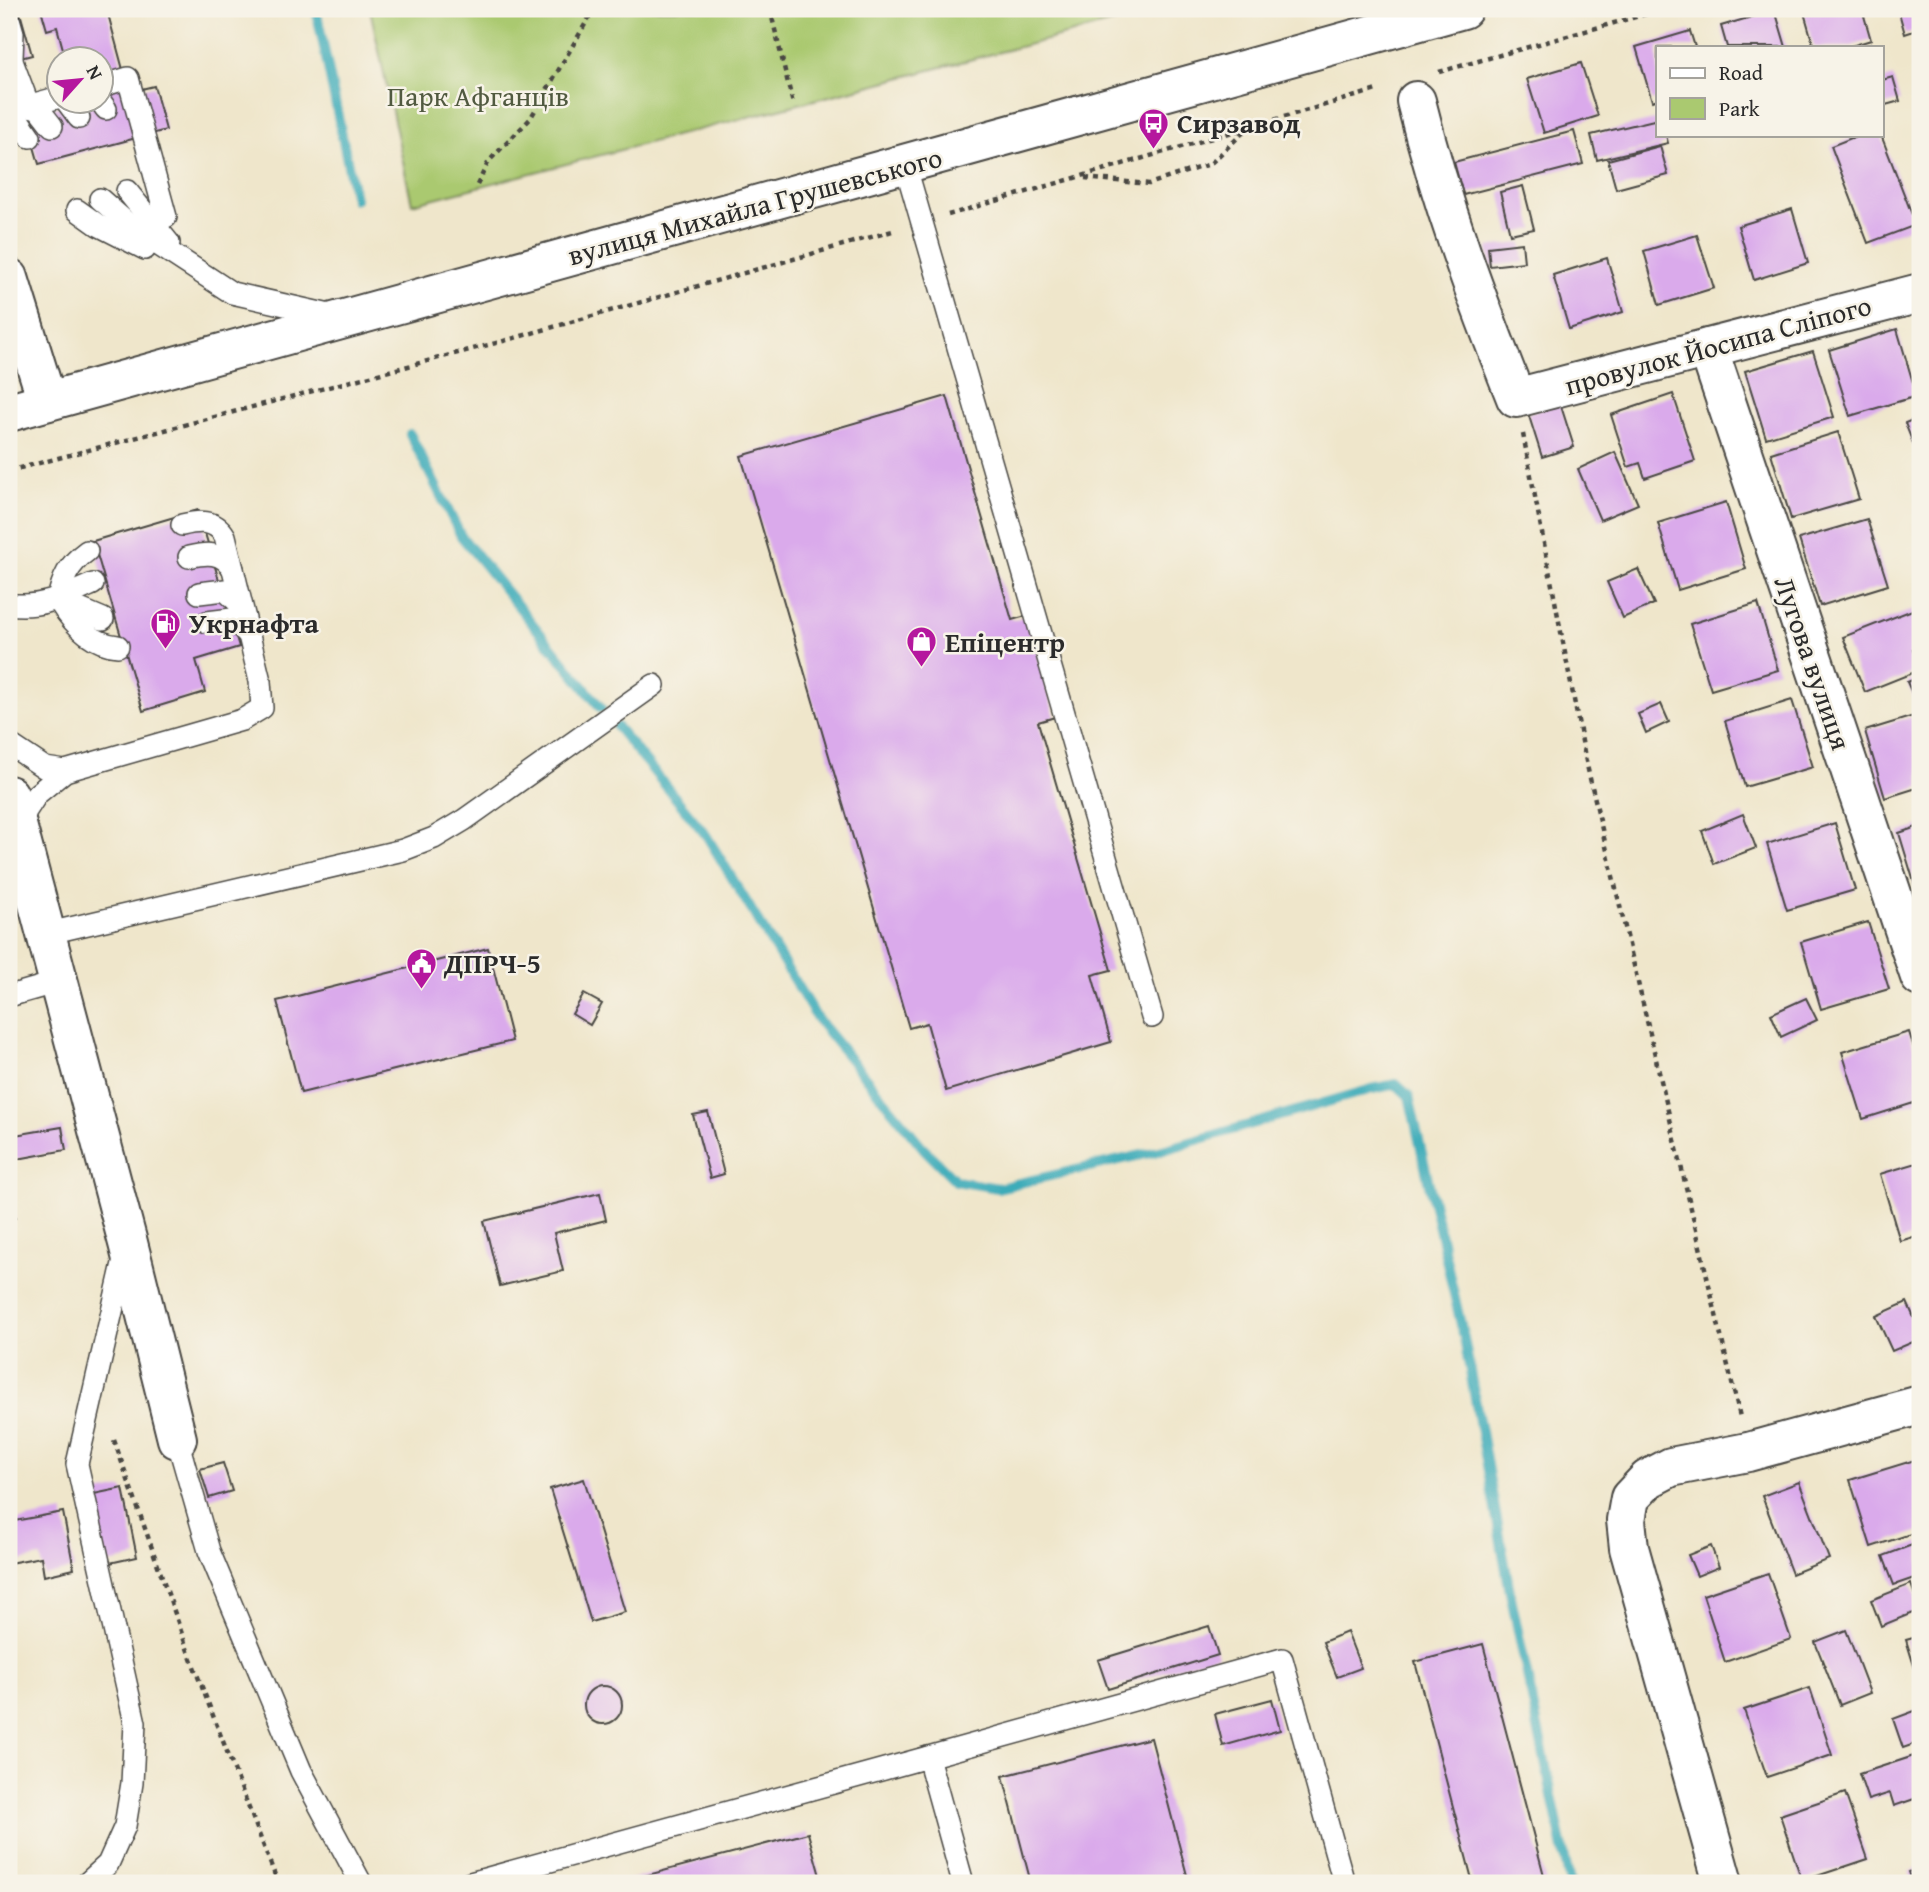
<svg xmlns="http://www.w3.org/2000/svg" width="1929" height="1892" font-family="'Gentium Book Plus',serif">
<style>
.green{fill:#aac970;stroke:#6a7a4e;stroke-width:2}
.lines{fill:none;stroke-linecap:round;stroke-linejoin:round}
.stream{stroke:#3cacb9;stroke-width:10}
.building{fill:#daaaeb}
.service-casing{stroke:#484743;stroke-width:24}
.minor-casing{stroke:#484743;stroke-width:42}
.secondary-casing{stroke:#484743;stroke-width:42}
.path{stroke:#484743;stroke-width:4.5;stroke-dasharray:5 5;stroke-linecap:butt}
.service{stroke:#fff;stroke-width:21}
.minor{stroke:#fff;stroke-width:38}
.secondary{stroke:#fff;stroke-width:38}
.labels{text-anchor:middle;stroke-width:5;stroke-linejoin:round;paint-order:stroke}
.park-label{font-size:28px;fill:#515a40;stroke:#f7f3e8}
.poi-label{font-size:28px;font-weight:bold;fill:#2b2b2b;stroke:#f7f3e8;text-anchor:start}
.street-label{font-size:28px;fill:#2b2b2b;stroke:#f7f3e8}
</style>
<rect width="100%" height="100%" fill="#f7f3e8"/>
<filter id="ink" filterUnits="userSpaceOnUse"><feTurbulence type="fractalNoise" baseFrequency=".0143" numOctaves="2"/><feDisplacementMap in="SourceGraphic" scale="14" xChannelSelector="R" yChannelSelector="G"/><feConvolveMatrix kernelMatrix="1 2 1 2 8 2 1 2 1" color-interpolation-filters="sRGB"/></filter>
<filter id="wash" filterUnits="userSpaceOnUse"><feTurbulence type="fractalNoise" baseFrequency=".00686" numOctaves="4" result="noise"/><feDisplacementMap in="SourceGraphic" scale="28" xChannelSelector="R" yChannelSelector="G"/><feGaussianBlur stdDeviation="1.57" result="paint"/><feColorMatrix in="noise" values="0 0 0 0 0 0 0 0 0 0 0 0 0 0 0 0 0 1.4 0 .05"/><feComposite in="paint" operator="in"/></filter>
<g filter="url(#wash)">
<rect width="100%" height="100%" fill="#efe6cb"/>
<polygon class="green" points="370,9 1166,9 412,204"/>
<g class="lines">
<g class="stream">
<polyline points="316,9 355,199"/>
<polyline points="410,434 461,536 601,708"/>
<polyline points="617,727 706,835 818,1020 925,1150 956,1181 998,1188 1163,1150 1372,1089 1396,1084 1409,1096 1464,1338 1510,1592 1570,1883"/>
</g>
</g>
<g id="blocks">
<g class="building">
<polygon points="9,9 19,9 32,55 9,61"/>
<polygon points="41,9 123,9 108,14 129,92 154,86 166,130 39,164 25,115 78,102 102,102 102,60 66,60 57,27 47,30"/>
<polygon points="1803,9 1862,9 1871,40 1848,47 1814,47"/>
<polygon points="1898,9 1920,9 1920,29 1905,34"/>
<polygon points="1775,10 1786,47 1727,47 1721,26"/>
<polygon points="1690,31 1695,47 1658,47 1658,99 1652,101 1636,47"/>
<polygon points="1581,63 1598,116 1544,133 1527,79"/>
<polygon points="1893,77 1900,101 1882,106 1882,80"/>
<polygon points="1658,119 1658,135 1666,135 1668,143 1597,160 1591,135"/>
<polygon points="1574,131 1583,164 1463,195 1454,162"/>
<polygon points="1859,135 1881,135 1916,225 1868,243 1831,146"/>
<polygon points="1660,146 1668,175 1616,189 1608,160"/>
<polygon points="1523,186 1534,229 1510,234 1500,192"/>
<polygon points="1792,209 1808,263 1754,280 1738,226"/>
<polygon points="1697,235 1714,288 1659,305 1644,251"/>
<polygon points="1522,243 1524,262 1490,266 1488,247"/>
<polygon points="1607,258 1623,312 1569,329 1553,275"/>
<polygon points="1897,329 1917,396 1850,416 1829,350"/>
<polygon points="1813,351 1834,417 1766,438 1745,371"/>
<polygon points="1673,394 1695,461 1645,478 1640,463 1628,467 1611,415"/>
<polygon points="947,396 1012,620 1026,616 1055,717 1038,722 1111,970 1092,975 1111,1042 946,1091 927,1023 909,1028 741,456"/>
<polygon points="1560,403 1574,447 1542,457 1528,413"/>
<polygon points="1920,417 1920,461 1905,423"/>
<polygon points="1838,432 1859,499 1791,519 1771,453"/>
<polygon points="1615,452 1638,504 1600,520 1578,469"/>
<polygon points="1726,502 1746,569 1678,590 1658,523"/>
<polygon points="198,510 239,647 196,660 205,692 143,711 93,541"/>
<polygon points="1867,519 1888,585 1820,606 1799,539"/>
<polygon points="1638,569 1654,604 1623,618 1607,582"/>
<polygon points="1758,603 1778,670 1711,690 1690,624"/>
<polygon points="1920,607 1920,647 1913,650 1920,670 1865,692 1843,637"/>
<polygon points="1920,677 1920,698 1915,700 1907,682"/>
<polygon points="1792,700 1813,767 1745,787 1725,721"/>
<polygon points="1661,704 1669,722 1646,733 1638,714"/>
<polygon points="1920,714 1920,787 1885,798 1865,731"/>
<polygon points="1743,814 1756,848 1714,864 1702,831"/>
<polygon points="1835,823 1855,890 1787,910 1767,844"/>
<polygon points="1920,826 1920,902 1899,833"/>
<polygon points="1868,922 1889,989 1821,1009 1801,942"/>
<polygon points="488,948 512,1041 301,1093 277,1001"/>
<polygon points="584,994 602,1004 590,1025 572,1014"/>
<polygon points="1806,998 1817,1020 1781,1037 1771,1014"/>
<polygon points="1909,1032 1920,1067 1920,1101 1863,1119 1842,1052"/>
<polygon points="708,1112 724,1174 710,1178 693,1115"/>
<polygon points="62,1127 66,1150 12,1160 9,1136"/>
<polygon points="1920,1162 1920,1235 1900,1241 1880,1174"/>
<polygon points="9,1192 15,1218 9,1219"/>
<polygon points="600,1193 606,1220 554,1233 563,1271 500,1286 484,1221"/>
<polygon points="1907,1302 1920,1331 1920,1339 1892,1351 1876,1316"/>
<polygon points="1918,1459 1920,1531 1871,1547 1850,1480"/>
<polygon points="223,1463 232,1491 209,1498 200,1469"/>
<polygon points="584,1479 625,1612 591,1622 550,1489"/>
<polygon points="1799,1482 1829,1559 1792,1574 1762,1496"/>
<polygon points="123,1488 137,1557 105,1564 89,1495"/>
<polygon points="63,1512 74,1569 44,1576 41,1557 9,1563 9,1522"/>
<polygon points="1920,1542 1920,1576 1894,1585 1883,1556"/>
<polygon points="1711,1546 1719,1567 1697,1576 1688,1555"/>
<polygon points="1768,1573 1791,1639 1725,1662 1703,1595"/>
<polygon points="1911,1584 1920,1610 1881,1626 1871,1600"/>
<polygon points="1209,1626 1218,1655 1108,1689 1098,1660"/>
<polygon points="1846,1630 1870,1693 1840,1705 1815,1642"/>
<polygon points="1347,1632 1361,1668 1337,1677 1323,1642"/>
<polygon points="1920,1636 1920,1685 1906,1640"/>
<polygon points="1483,1644 1546,1883 1473,1883 1415,1662"/>
<circle cx="603" cy="1705" r="19"/>
<polygon points="1810,1688 1832,1755 1767,1777 1744,1710"/>
<polygon points="1272,1699 1280,1730 1223,1746 1215,1714"/>
<polygon points="1920,1709 1920,1742 1903,1748 1893,1719"/>
<polygon points="1151,1738 1189,1883 1031,1883 1003,1776"/>
<polygon points="1920,1754 1920,1797 1894,1806 1890,1793 1868,1800 1859,1774"/>
<polygon points="1845,1793 1868,1859 1802,1881 1780,1815"/>
<polygon points="808,1833 822,1883 621,1883 621,1882"/>
<polygon points="1920,1867 1920,1883 1913,1883 1909,1872"/>
</g>
</g>
</g>
<g filter="url(#ink)">
<use href="#blocks" fill-opacity="0" stroke="#484743" stroke-width="2"/>
<g class="lines">
<defs>
<g id="service">
<polyline points="9,19 13,33 12,58"/>
<polyline points="9,53 29,106 38,108 52,126"/>
<polyline points="102,86 128,78 166,217"/>
<polyline points="67,102 79,118"/>
<polyline points="101,102 106,109"/>
<polyline points="9,111 60,97"/>
<polyline points="9,114 17,118 30,137"/>
<polyline points="905,164 1152,1017"/>
<polyline points="127,191 169,243"/>
<polyline points="100,199 134,229 232,293 334,316"/>
<polyline points="77,210 98,225 145,249"/>
<path d="M87 551C69 564 62 579 58 600 72 623 91 644 118 646"/>
<path d="M189 557C206 553 222 551 233 569"/>
<polyline points="199,593 225,590 241,605"/>
<polyline points="63,602 103,619"/>
<path d="M9 604C40 609 66 596 93 584"/>
<polyline points="207,622 232,619 248,634"/>
<polyline points="9,744 45,768 65,771"/>
<path d="M20 828 26 811 37 794 65 771 242 720 262 708 260 681 225 536C215 519 199 521 182 525"/>
<polyline points="45,934 403,850 434,838 464,820 654,685"/>
<polyline points="9,996 58,982"/>
<polyline points="177,1439 209,1551 301,1771 361,1883"/>
<polyline points="928,1757 1282,1659 1344,1883"/>
<polyline points="87,1883 108,1864 125,1826 132,1783 135,1723 77,1464 124,1259"/>
<polyline points="470,1883 928,1757 963,1883"/>
</g>
<g id="minor">
<path d="M1416 101C1441 203 1477 300 1516 398L1920 293"/>
<polyline points="9,278 47,401"/>
<polyline points="1708,348 1920,977"/>
<polyline points="9,795 128,1243 177,1439"/>
<polyline points="1723,1883 1629,1548 1626,1520 1630,1498 1648,1479 1671,1467 1748,1452 1920,1405"/>
</g>
<polyline id="secondary" points="9,412 1463,9"/>
</defs>
<use href="#service" class="service-casing"/>
<use href="#minor" class="minor-casing"/>
<use href="#secondary" class="secondary-casing"/>
<g class="path">
<polyline points="770,9 793,104"/>
<polyline points="1439,72 1664,9"/>
<polyline points="1085,178 1149,184 1210,164 1248,128"/>
<polyline points="477,185 489,161 530,119 594,9"/>
<polyline points="948,215 1380,89"/>
<polyline points="1523,434 1585,757 1740,1417"/>
<polyline points="9,471 511,339 896,230"/>
<polyline points="114,1440 188,1651 278,1883"/>
</g>
<use href="#service" class="service"/>
<use href="#minor" class="minor"/>
<use href="#secondary" class="secondary"/>
</g>
</g>
<defs>
<symbol id="bus-pin" viewBox="-11 -11 22 30"><path d="M0 17L-7.5 6A9.5 9.5 0 1 1 7.5 6Z" fill="#b5179e" stroke="#f7f3e8"/><path d="M-5-6H5V4H4V6H2V4H-2V6H-4V4H-5ZM-3.5-4V0h7V-4ZM-3.5 1.2v1.5H-2V1.2ZM2 1.2v1.5H3.5V1.2Z" fill="#fff"/></symbol>
<symbol id="fuel-pin" viewBox="-11 -11 22 30"><path d="M0 17L-7.5 6A9.5 9.5 0 1 1 7.5 6Z" fill="#b5179e" stroke="#f7f3e8"/><path d="M-5.5-6h7V0h2V4h1.3V-2.5L3-4.5l.8-.8L6-3V5H2.5V1h-1V6h-7ZM-4.2-4.7v3.2H.2V-4.7Z" fill="#fff"/></symbol>
<symbol id="shop-pin" viewBox="-11 -11 22 30"><path d="M0 17L-7.5 6A9.5 9.5 0 1 1 7.5 6Z" fill="#b5179e" stroke="#f7f3e8"/><path d="M-5-2.5h2.3a2.7 3.5 0 0 1 5.4 0H5L5.5 6h-11ZM-1.5-2.5h3a1.5 2.3 0 0 0-3 0Z" fill="#fff"/></symbol>
<symbol id="civic-pin" viewBox="-11 -11 22 30"><path d="M0 17L-7.5 6A9.5 9.5 0 1 1 7.5 6Z" fill="#b5179e" stroke="#f7f3e8"/><path d="M-.6-6.5H3V-4.5H.6V-3L4-1V1h2V6H-6V1h2V-1L-.6-3ZM-1.2 2.5V6h2.4V2.5Z" fill="#fff"/></symbol>
</defs>
<g fill-rule="evenodd">
<use href="#bus-pin" x="1136" y="106" width="35" height="47"/>
<use href="#fuel-pin" x="148" y="606" width="35" height="47"/>
<use href="#shop-pin" x="904" y="624" width="35" height="47"/>
<use href="#civic-pin" x="404" y="946" width="35" height="47"/>
</g>
<g class="labels">
<g class="park-label">
<text x="478" y="106">Парк Афганців</text>
</g>
<g class="poi-label">
<text x="1177" y="133">Сирзавод</text>
<text x="189" y="633">Укрнафта</text>
<text x="945" y="652">Епіцентр</text>
<text x="444" y="973">ДПРЧ-5</text>
</g>
<g class="street-label">
<text transform="translate(755 206) rotate(-15)" y="10">вулиця Михайла Грушевського</text>
<text transform="translate(1718 345) rotate(-15)" y="10">провулок Йосипа Сліпого</text>
<text transform="translate(1813 663) rotate(71)" y="10">Лугова вулиця</text>
</g>
</g>
<rect width="1929" height="1892" fill="none" stroke="#f7f3e8" stroke-width="35"/>
<rect x="1656" y="46" width="228" height="91" fill="#f7f3e8" stroke="#a5a39c" stroke-width="2"/>
<rect x="1670" y="68" width="35" height="10" fill="#ffffff" stroke="#a5a39c" stroke-width="2"/>
<text x="1719" y="80" font-size="21" fill="#2b2b2b">Road</text>
<rect x="1670" y="98" width="35" height="21" fill="#aac970" stroke="#a5a39c" stroke-width="2"/>
<text x="1719" y="116" font-size="21" fill="#2b2b2b">Park</text>
<g transform="translate(80 80) rotate(63)"><circle r="33" fill="#f7f3e8" stroke="#a5a39c" stroke-width="2"/>
<path d="M0-5L12 26L0 18L-12 26Z" fill="#b5179e"/>
<text y="-10" font-size="19" font-weight="bold" text-anchor="middle" fill="#2b2b2b">N</text>
</g>
</svg>
